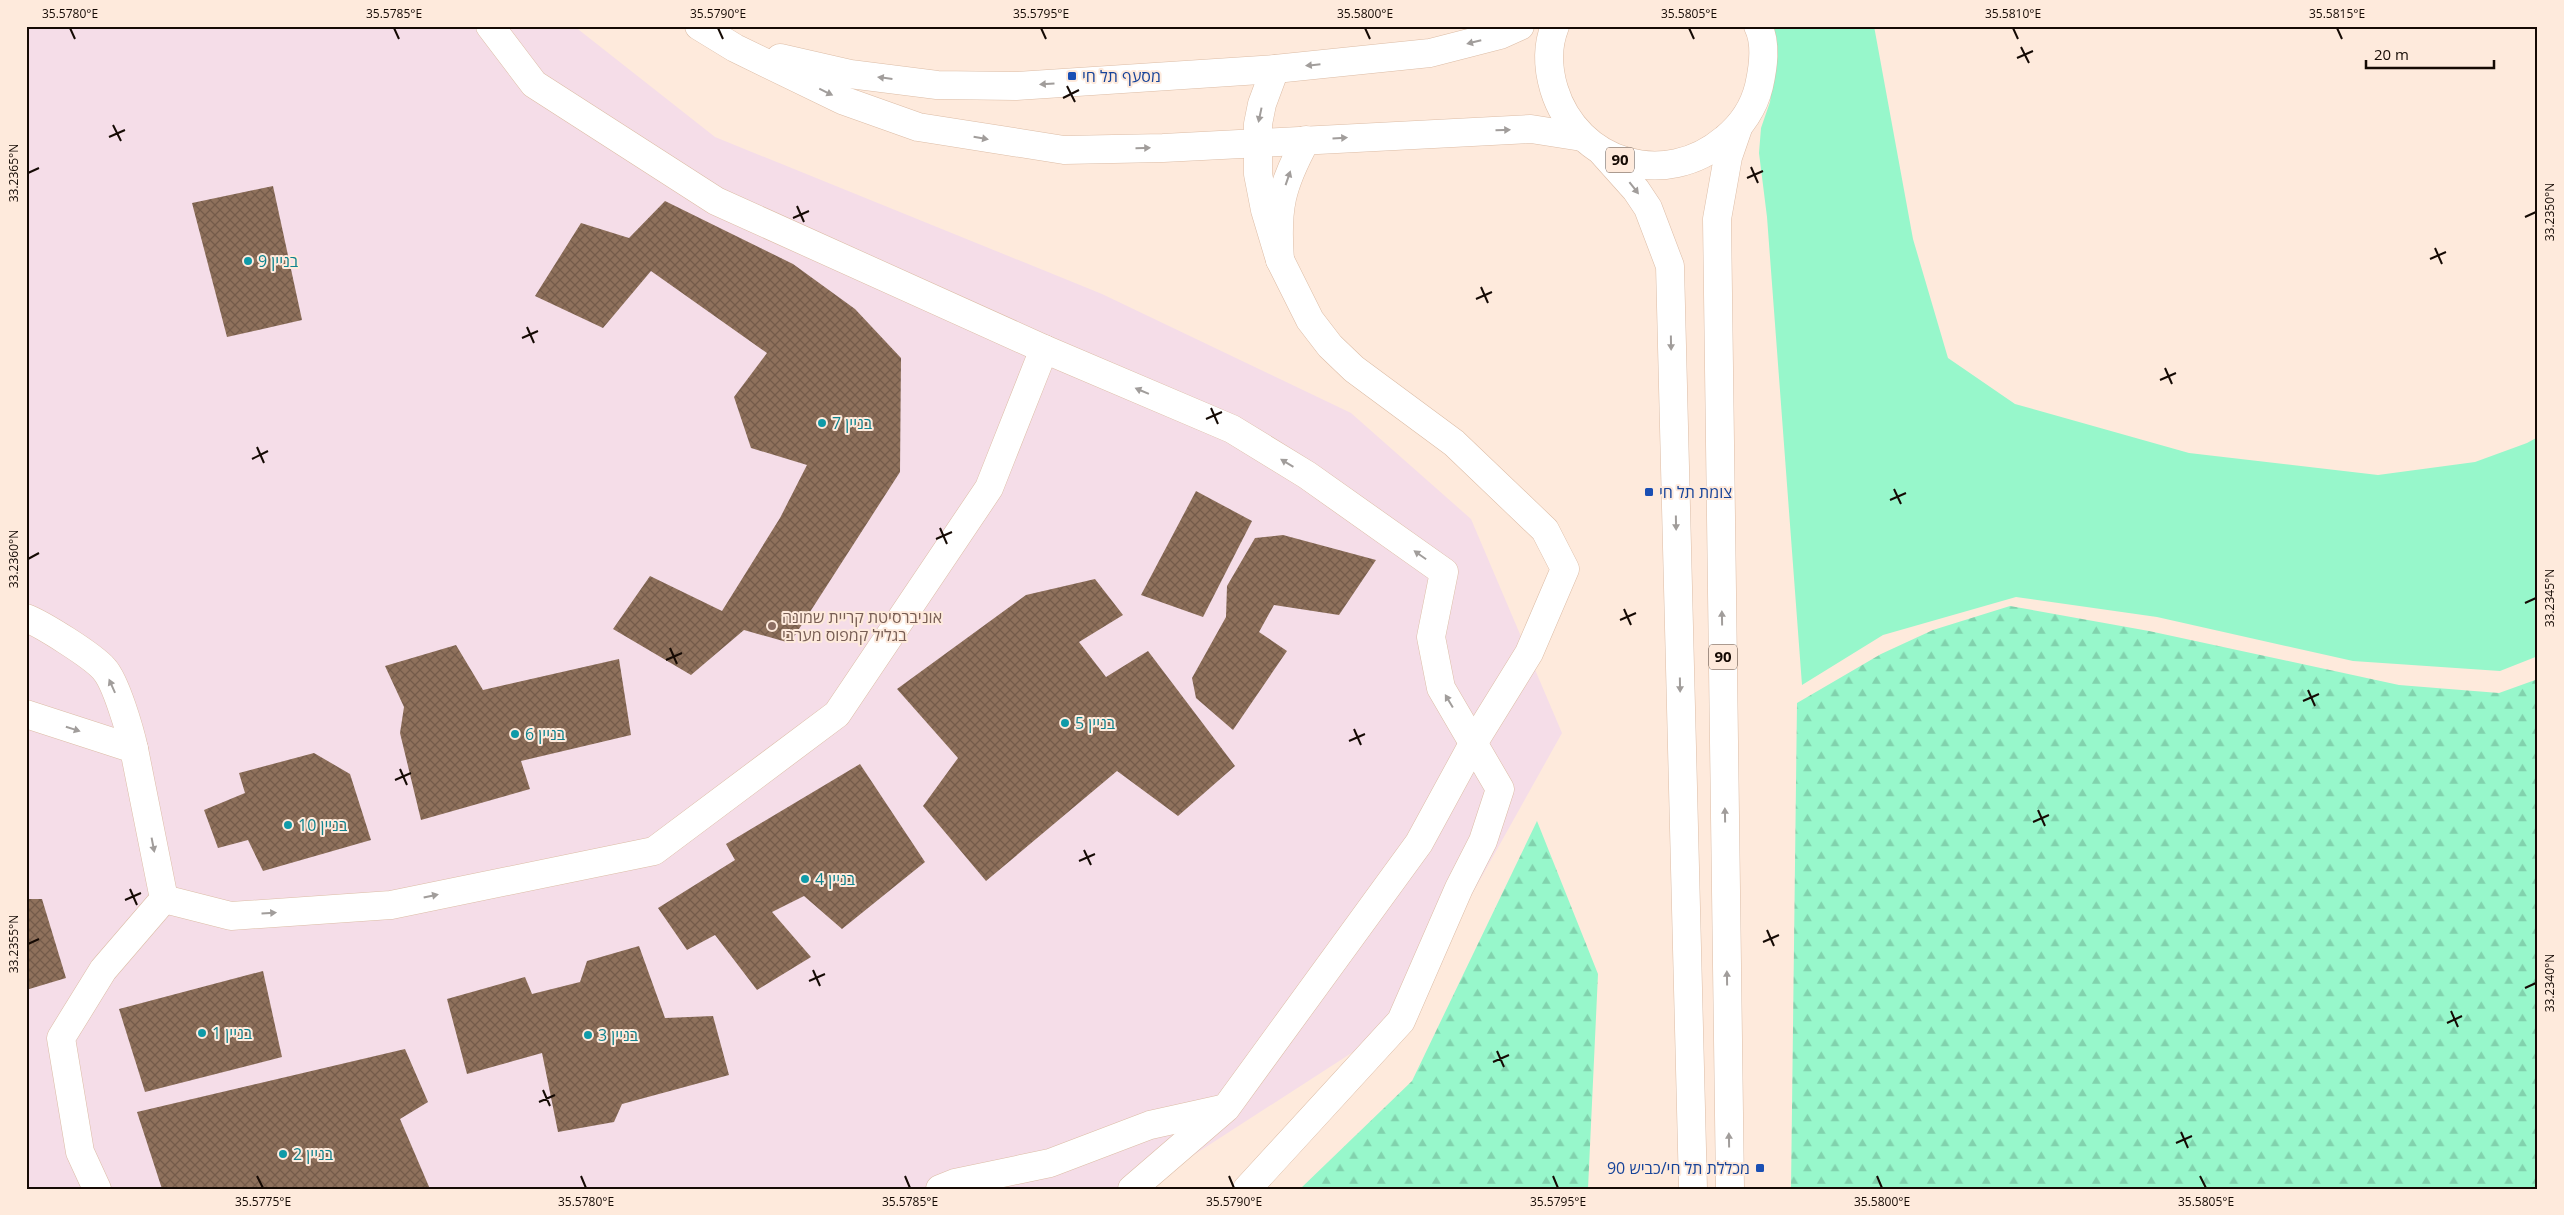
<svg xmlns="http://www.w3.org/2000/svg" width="2564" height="1215" font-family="'Open Sans',Heebo,sans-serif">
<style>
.education{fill:#f5dde8}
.grass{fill:#97f7cb}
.forest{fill:url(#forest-firs)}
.building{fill:url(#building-cross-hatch)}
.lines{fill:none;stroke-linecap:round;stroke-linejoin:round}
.minor-casing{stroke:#dcbca5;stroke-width:29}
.major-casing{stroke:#dcbca5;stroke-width:29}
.highway-casing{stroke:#dcbca5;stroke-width:29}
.minor{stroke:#fff;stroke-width:28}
.major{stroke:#fff;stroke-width:28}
.highway{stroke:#fff;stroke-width:28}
.oneway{fill:#a19d9b}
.ticks{fill:none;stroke:#150a04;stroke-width:2}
.transit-dot{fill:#1a4fb4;stroke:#feeadc;stroke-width:2}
.culture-dot{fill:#0f9aa8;stroke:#feeadc;stroke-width:2}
.education-dot{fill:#8d6e63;stroke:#feeadc;stroke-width:2}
.labels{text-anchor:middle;stroke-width:4;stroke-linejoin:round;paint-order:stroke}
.shield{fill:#feeadc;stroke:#5b4d45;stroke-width:1}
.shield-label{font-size:15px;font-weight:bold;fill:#150a04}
.transit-label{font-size:16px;fill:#164399;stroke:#feeadc;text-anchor:start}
.culture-label{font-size:16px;fill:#0d838f;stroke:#feeadc;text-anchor:start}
.education-label{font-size:16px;fill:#785e54;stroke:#feeadc;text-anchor:start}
.neatline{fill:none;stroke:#150a04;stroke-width:2}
.ticks-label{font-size:12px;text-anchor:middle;fill:#150a04}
</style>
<defs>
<pattern id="forest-firs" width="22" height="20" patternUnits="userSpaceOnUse" patternTransform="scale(1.25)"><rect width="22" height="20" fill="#97f7cb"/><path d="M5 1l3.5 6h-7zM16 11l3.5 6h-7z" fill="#81d2ad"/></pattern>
<pattern id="building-cross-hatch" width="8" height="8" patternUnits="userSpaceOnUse" patternTransform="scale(1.25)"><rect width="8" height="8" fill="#8f715c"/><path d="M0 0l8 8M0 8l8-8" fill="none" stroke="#745b4a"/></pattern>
</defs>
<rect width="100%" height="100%" fill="#feeadc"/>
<polygon class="education" points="26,26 574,26 715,137 1102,294 1351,413 1471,519 1562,733 1401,1021 1141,1189 26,1189"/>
<polygon class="grass" points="1767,26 1874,26 1913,239 1948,358 2015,404 2189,453 2378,475 2475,462 2527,443 2538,437 2538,656 2500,671 2353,661 2157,617 2016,597 1883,635 1802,685 1767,217 1759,153 1761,128 1770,102 1776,57"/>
<g class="forest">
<polygon points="2010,606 2149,631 2399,685 2499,693 2538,679 2538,1189 1791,1189 1797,703 1881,654 1933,630"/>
<polygon points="1537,821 1598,974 1588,1189 1300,1189 1412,1081"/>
</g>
<g class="building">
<polygon points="273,186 302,320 227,337 192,203"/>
<polygon points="665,201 793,264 855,309 901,358 900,472 790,643 744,630 691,675 613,629 650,576 722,611 780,518 807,465 751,448 734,397 767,353 651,271 603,328 535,296 581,223 629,238"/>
<polygon points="1196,491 1252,521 1203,617 1141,595"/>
<polygon points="1283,535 1376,560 1339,615 1274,605 1259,632 1287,651 1233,730 1196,698 1192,678 1226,617 1227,586 1255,538"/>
<polygon points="1095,579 1123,615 1079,642 1106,677 1148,651 1235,766 1178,816 1117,771 986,881 923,806 958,758 897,689 1026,595"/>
<polygon points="456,645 483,690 619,659 631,735 521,761 530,789 421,820 400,733 404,707 385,666"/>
<polygon points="314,753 350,774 371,840 263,871 248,840 218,848 204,810 245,793 239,773"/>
<polygon points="860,764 925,862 842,929 804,896 772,912 811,957 757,990 715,935 687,950 658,908 735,860 726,844"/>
<polygon points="26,899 42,899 66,978 26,990"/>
<polygon points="639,946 665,1018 713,1016 729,1075 622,1104 614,1122 558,1132 542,1053 467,1074 447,999 525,977 532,994 580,982 587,961"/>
<polygon points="263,971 282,1057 145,1092 119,1009"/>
<polygon points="405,1049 428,1102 400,1119 430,1189 162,1189 137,1112"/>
</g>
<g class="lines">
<defs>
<g id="minor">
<polyline points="490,26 534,84 716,201 1044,349 1232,429 1307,475 1444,572 1431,637 1441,688 1500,789 1483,841 1459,888 1401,1021 1247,1189"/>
<path d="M26 618C42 624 93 656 104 669 116 682 130 731 134 749"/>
<polyline points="26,714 134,749 164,899 231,916 391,905 654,851 837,714 989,488 1044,349"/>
<polyline points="97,1189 80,1152 61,1038 103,970 164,899"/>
<polyline points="940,1189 955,1183 1050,1163 1150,1125 1222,1109"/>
<polyline points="1132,1189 1226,1108 1419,843 1474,742 1529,653 1565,569 1545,530 1454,443 1354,369 1330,346 1310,320 1280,260 1265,210 1258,174 1258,124 1262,104 1275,69"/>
</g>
<g id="major">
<polyline points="699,26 735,48 842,100 918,127 1064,150 1163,148 1531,129 1582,137"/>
<polyline points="780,58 850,74 937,85 1016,86 1275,69 1430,53 1500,35 1520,26"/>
<path d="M1280 260C1276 208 1281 186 1306 140"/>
</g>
<g id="highway">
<path d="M1555 26C1547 46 1548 69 1554 89 1577 164 1665 190 1725 139 1741 126 1754 107 1759 86 1763 68 1767 44 1758 26"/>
<polyline points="1602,152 1636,190 1648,208 1670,266 1693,1189"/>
<polyline points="1730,1189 1717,219 1728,157 1738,128"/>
</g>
</defs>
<use href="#minor" class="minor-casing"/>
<use href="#major" class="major-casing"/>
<use href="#highway" class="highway-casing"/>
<use href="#minor" class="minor"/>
<use href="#major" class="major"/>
<use href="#highway" class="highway"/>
</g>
<defs><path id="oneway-solid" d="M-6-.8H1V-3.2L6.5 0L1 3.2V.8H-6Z" transform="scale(1.25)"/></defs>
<g class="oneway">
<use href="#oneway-solid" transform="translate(1474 42) rotate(166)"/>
<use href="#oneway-solid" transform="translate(1313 65) rotate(174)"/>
<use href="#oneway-solid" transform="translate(885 78) rotate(-173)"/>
<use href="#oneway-solid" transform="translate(1047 84) rotate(176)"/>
<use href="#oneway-solid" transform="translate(826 92) rotate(26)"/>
<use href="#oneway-solid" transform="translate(1260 115) rotate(102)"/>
<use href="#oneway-solid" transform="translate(1503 130) rotate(-2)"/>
<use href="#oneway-solid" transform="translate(981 138) rotate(10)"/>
<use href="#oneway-solid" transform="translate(1340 138) rotate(-3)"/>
<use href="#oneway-solid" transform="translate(1143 148) rotate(-1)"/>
<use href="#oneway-solid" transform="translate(1288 178) rotate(-71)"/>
<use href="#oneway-solid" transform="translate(1634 188) rotate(52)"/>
<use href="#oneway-solid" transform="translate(1671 343) rotate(89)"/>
<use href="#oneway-solid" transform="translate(1142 391) rotate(-157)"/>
<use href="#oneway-solid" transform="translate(1287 463) rotate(-149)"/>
<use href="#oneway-solid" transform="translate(1676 523) rotate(89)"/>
<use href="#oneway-solid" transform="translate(1420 555) rotate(-145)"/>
<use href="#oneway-solid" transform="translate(1722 618) rotate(-91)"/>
<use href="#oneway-solid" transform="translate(1680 685) rotate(89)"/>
<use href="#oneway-solid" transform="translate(112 686) rotate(-114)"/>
<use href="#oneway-solid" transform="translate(1449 701) rotate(-121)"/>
<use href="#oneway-solid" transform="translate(73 729) rotate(18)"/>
<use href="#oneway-solid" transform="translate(1725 815) rotate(-91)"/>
<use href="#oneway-solid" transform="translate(153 845) rotate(79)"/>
<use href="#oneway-solid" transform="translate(431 896) rotate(-12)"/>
<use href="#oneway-solid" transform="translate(269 913) rotate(-4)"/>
<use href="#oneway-solid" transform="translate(1727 978) rotate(-91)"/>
<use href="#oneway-solid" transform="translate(1729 1140) rotate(-91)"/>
</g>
<path class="ticks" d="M70 28 75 39M394 28 399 39M718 28 723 39M1041 28 1046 39M1365 28 1370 39M1689 28 1694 39M2013 28 2018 39M2337 28 2342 39M2021 47 2029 63M2017 58 2033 51M1067 86 1075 102M1063 98 1079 90M113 125 121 141M109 137 125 130M1751 167 1758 183M28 173 39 168M1747 178 1763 171M797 206 804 222M2525 217 2536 212M793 218 809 211M2435 248 2442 264M2430 259 2446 252M1481 287 1488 303M1476 299 1492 292M527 327 534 343M522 338 538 331M2165 368 2172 384M2160 380 2176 373M1211 408 1218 424M1206 419 1222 412M257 447 264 463M252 459 268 451M1894 489 1901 504M1890 500 1906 493M940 528 947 544M936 539 952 532M28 559 39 553M2525 603 2536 598M1624 609 1631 625M1620 620 1636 613M670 648 677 664M666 660 682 653M2308 690 2315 706M2303 701 2319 694M1354 729 1361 745M1349 741 1365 734M400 769 407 785M395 780 411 773M2038 810 2045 826M2033 822 2049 815M1084 850 1091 865M1079 861 1095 854M130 889 137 905M125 900 141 893M1767 930 1774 946M1763 942 1779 935M28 944 39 939M813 970 820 986M809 981 825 974M2525 988 2536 983M2451 1011 2458 1027M2447 1023 2462 1016M1497 1051 1504 1067M1493 1062 1509 1055M543 1090 550 1106M539 1102 555 1095M2181 1132 2188 1148M2176 1143 2192 1136M257 1176 263 1188M581 1176 586 1188M905 1176 910 1188M1229 1176 1234 1188M1553 1176 1558 1188M1877 1176 1882 1188M2200 1176 2206 1188"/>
<g class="transit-dot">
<rect x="1067" y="71" width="10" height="10" rx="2.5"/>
<rect x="1644" y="487" width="10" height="10" rx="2.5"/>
<rect x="1755" y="1163" width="10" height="10" rx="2.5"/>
</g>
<g class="culture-dot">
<circle cx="248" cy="261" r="5"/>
<circle cx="822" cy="423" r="5"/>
<circle cx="1065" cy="723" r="5"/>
<circle cx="515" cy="734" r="5"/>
<circle cx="288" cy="825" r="5"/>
<circle cx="805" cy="879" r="5"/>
<circle cx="202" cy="1033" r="5"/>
<circle cx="588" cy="1035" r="5"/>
<circle cx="283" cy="1154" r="5"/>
</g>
<circle class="education-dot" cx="772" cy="626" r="5"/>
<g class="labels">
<g class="shield">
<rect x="1606" y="147.5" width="28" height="25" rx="4"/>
<rect x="1709" y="644.5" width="28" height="25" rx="4"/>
</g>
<g class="shield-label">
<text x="1620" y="165">90</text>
<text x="1723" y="662">90</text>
</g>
<g class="transit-label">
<text x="1082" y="82">מסעף תל חי</text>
<text x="1659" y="498">צומת תל חי</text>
<text x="1750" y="1174" text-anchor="end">מכללת תל חי/כביש 90</text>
</g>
<g class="culture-label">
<text x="258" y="267">בניין 9</text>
<text x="832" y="429">בניין 7</text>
<text x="1075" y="729">בניין 5</text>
<text x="525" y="740">בניין 6</text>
<text x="298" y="831">בניין 10</text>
<text x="815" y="885">בניין 4</text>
<text x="212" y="1039">בניין 1</text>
<text x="598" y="1041">בניין 3</text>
<text x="293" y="1160">בניין 2</text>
</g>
<g class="education-label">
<text x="782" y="623">אוניברסיטת קריית שמונה<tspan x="782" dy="18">בגליל קמפוס מערבי</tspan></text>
</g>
</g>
<rect width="2564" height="1215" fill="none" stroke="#feeadc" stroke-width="55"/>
<path d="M2366 60v8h128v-8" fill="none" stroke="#150a04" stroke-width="2.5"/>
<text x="2374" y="60" font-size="15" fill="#150a04" stroke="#feeadc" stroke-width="4" paint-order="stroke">20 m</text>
<rect x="28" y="28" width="2508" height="1160" class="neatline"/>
<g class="ticks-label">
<text x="70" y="18">35.5780°E</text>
<text x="394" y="18">35.5785°E</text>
<text x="718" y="18">35.5790°E</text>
<text x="1041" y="18">35.5795°E</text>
<text x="1365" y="18">35.5800°E</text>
<text x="1689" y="18">35.5805°E</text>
<text x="2013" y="18">35.5810°E</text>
<text x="2337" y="18">35.5815°E</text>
<text transform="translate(14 173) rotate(-90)" y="4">33.2365°N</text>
<text transform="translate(2550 212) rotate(-90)" y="4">33.2350°N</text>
<text transform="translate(14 559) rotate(-90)" y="4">33.2360°N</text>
<text transform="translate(2550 598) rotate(-90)" y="4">33.2345°N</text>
<text transform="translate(14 944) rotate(-90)" y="4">33.2355°N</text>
<text transform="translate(2550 983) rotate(-90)" y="4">33.2340°N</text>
<text x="263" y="1206">35.5775°E</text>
<text x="586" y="1206">35.5780°E</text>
<text x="910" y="1206">35.5785°E</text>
<text x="1234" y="1206">35.5790°E</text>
<text x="1558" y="1206">35.5795°E</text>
<text x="1882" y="1206">35.5800°E</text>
<text x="2206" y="1206">35.5805°E</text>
</g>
</svg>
